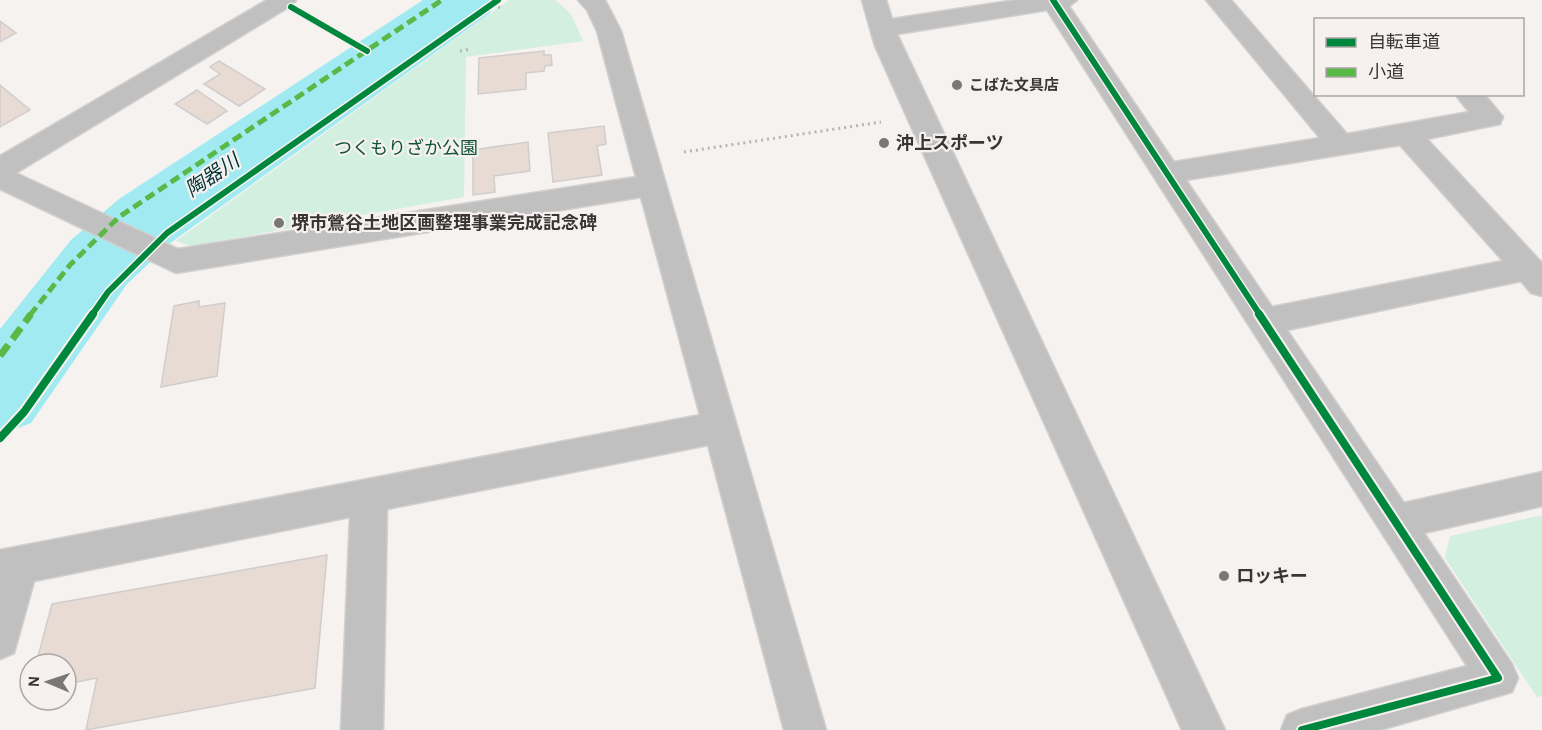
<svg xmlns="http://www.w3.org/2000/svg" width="1542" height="730" font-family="'Alegreya Sans','Noto Sans JP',sans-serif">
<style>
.green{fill:#d2efe0}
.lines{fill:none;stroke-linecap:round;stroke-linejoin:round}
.river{fill:#a1eaf2;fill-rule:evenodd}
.building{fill:#e7dbd4;stroke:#d0cdcc;stroke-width:1.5}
.minor-casing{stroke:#d2d0cf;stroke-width:3}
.path-far1{stroke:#b6b5b4;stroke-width:3;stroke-dasharray:2 4;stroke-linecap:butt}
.path{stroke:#b6b5b4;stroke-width:4.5;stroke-dasharray:3 5;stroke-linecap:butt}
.minor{fill:#c1c0c0;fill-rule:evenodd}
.quiet-far1{stroke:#58b947;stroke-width:5;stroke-dasharray:10 5;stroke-linecap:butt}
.quiet{stroke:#58b947;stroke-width:7;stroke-dasharray:14 7;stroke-linecap:butt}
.cycleway-far1-casing{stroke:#f6f1ef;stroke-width:9}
.cycleway-casing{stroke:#f6f1ef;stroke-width:12}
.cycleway-far1{stroke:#00873e;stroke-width:6}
.cycleway{stroke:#00873e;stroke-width:8}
.poi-dot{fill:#7a7876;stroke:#f6f1ef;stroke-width:2}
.labels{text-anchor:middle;stroke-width:4.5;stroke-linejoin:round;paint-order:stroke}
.far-poi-label{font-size:15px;font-weight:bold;fill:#383635;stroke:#f6f1ef;text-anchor:start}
.poi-label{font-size:18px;font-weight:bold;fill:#383635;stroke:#f6f1ef;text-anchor:start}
.park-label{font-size:18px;fill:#0f533b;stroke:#f6f1ef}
.water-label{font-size:20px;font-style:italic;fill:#003338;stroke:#f6f1ef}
</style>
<rect width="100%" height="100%" fill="#f5f2f0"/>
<g class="green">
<polygon points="509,0 555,0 571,14 583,41 466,57 464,197 192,246 176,241"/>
<polygon points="1542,515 1542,696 1537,697 1445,558 1450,536"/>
</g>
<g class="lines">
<polygon class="river" points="423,0 499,0 489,14 173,241 127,284 31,423 0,435 0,329 71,240 119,199"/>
</g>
<g class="building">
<polygon points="0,21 16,33 0,42"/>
<polygon points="544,51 544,55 551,55 552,65 545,66 544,71 526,73 526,89 478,94 479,58"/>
<polygon points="219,61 265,89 239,106 204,84 220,74 210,67"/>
<polygon points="0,85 30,110 0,127"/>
<polygon points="197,90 227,111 207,124 175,104"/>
<polygon points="604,126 606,144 597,146 602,175 553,182 548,133"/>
<polygon points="528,142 530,171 494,176 495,192 473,195 473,150"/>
<polygon points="199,301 199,307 225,303 217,376 161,387 174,306"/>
<polygon points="327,555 315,688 86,730 97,678 66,684 66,664 36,664 52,604"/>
</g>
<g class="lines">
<defs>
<g id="minor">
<polygon points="267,0 296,0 292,5 16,173 178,249 636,177 597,31 587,10 578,0 605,0 621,31 826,730 784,730 708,445 387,509 383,730 341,730 350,517 34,581 14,653 0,659 0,550 700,415 641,197 176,273 0,189 0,156"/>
<path d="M862 0H886L892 19 1016 0H1077L1069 6 1174 162 1320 138 1206 0H1231L1347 134 1469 112 1455 94H1484L1503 117 1500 124 1427 139 1542 263V296L1531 293 1521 281 1287 330 1404 503 1542 472V506L1424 533 1512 664 1518 678 1512 692 1380 730H1281L1287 715 1302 709 1467 666 1047 10 897 34 1225 730H1182L875 46ZM1400 145 1503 261 1272 307 1186 180Z"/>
</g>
</defs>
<use href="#minor" class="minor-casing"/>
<g class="path-far1">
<polyline points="493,4 502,9"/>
<polyline points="313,20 367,51"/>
<polyline points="460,51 471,49"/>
<polyline points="684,152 881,122"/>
<polyline points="185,221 498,0"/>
<polyline points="92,315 124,275"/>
</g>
<polyline class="path" points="0,438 24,412 93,314"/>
<use href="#minor" class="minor"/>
<polyline class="quiet-far1" points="30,315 70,265 119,217 442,0"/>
<polyline class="quiet" points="0,356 31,314"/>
<defs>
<g id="cycleway-far1">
<polyline points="1053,0 1260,315"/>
<polyline points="291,7 367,51"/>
<polyline points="92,315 108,292 167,233 498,0"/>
</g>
<g id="cycleway">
<polyline points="1259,314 1498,678 1302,730"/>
<polyline points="0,438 24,412 93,314"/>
</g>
</defs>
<use href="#cycleway-far1" class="cycleway-far1-casing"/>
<use href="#cycleway" class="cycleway-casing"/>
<use href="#cycleway-far1" class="cycleway-far1"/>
<use href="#cycleway" class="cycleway"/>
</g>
<g class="poi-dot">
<circle cx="957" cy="85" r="6"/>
<circle cx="884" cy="143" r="6"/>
<circle cx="279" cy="223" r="6"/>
<circle cx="1224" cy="576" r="6"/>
</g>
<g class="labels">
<g class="far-poi-label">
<text x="969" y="90">こばた文具店</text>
</g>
<g class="poi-label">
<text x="896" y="149">沖上スポーツ</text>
<text x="291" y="229">堺市鶯谷土地区画整理事業完成記念碑</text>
<text x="1236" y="582">ロッキー</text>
</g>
<g class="park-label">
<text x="406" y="154">つくもりざか公園</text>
</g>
<g class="water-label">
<text transform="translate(212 175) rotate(-34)" y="7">陶器川</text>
</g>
</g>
<rect x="1314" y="18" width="210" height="78" fill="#f6f1ef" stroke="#aaa6a5" stroke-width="1.5"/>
<rect x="1326" y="38" width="30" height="9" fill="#00873e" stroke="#aaa6a5" stroke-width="1.5"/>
<text x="1368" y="48" font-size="18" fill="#383635">自転車道</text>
<rect x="1326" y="68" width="30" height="9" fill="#58b947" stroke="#aaa6a5" stroke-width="1.5"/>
<text x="1368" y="78" font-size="18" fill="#383635">小道</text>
<g transform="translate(48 682) rotate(272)"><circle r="28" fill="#f6f1ef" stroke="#aaa6a5" stroke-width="1.5"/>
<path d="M0-4.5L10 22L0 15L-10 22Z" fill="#7a7876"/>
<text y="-9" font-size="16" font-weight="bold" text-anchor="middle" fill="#383635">N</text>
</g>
</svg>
